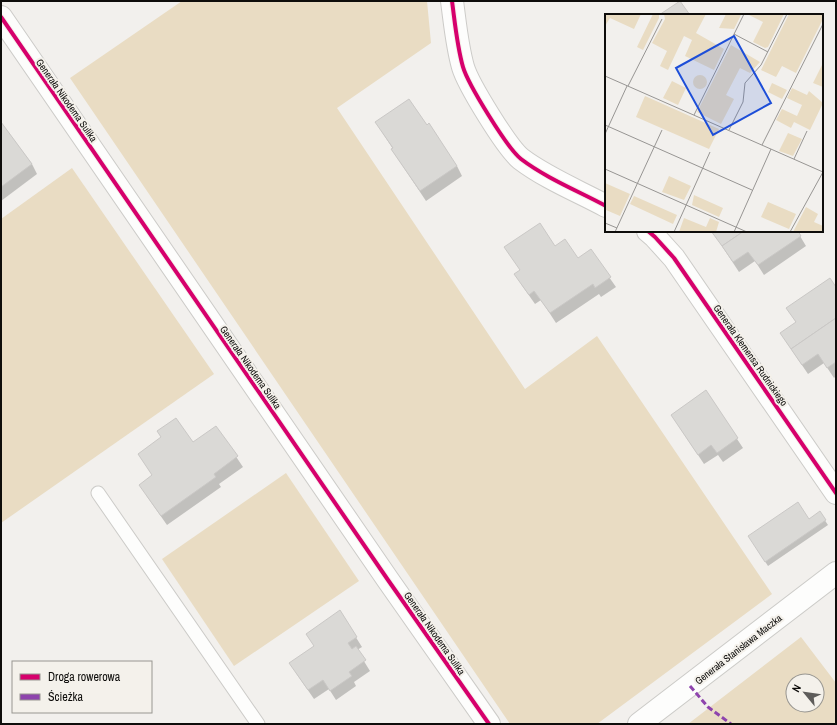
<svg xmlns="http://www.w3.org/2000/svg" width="837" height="725" font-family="'Archivo Narrow',sans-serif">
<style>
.green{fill:#e9dcc3;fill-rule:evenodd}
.shadow{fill:#0003}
.building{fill:#dad9d6;stroke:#cac8c6}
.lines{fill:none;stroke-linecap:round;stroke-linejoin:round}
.lane-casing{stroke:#cccbc8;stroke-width:15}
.street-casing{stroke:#cccbc8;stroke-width:24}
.lane{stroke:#fdfdfc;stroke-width:13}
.street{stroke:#fdfdfc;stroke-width:22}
.quiet{stroke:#8e44ad;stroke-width:3;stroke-dasharray:6 3;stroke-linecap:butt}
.cycleway-casing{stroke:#f4f1eb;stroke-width:6}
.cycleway{stroke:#d6006c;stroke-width:4}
.labels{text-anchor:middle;stroke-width:4;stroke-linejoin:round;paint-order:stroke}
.street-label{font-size:10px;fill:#0e0d0b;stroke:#f4f1eb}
.inset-road{fill:none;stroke:#979593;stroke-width:1}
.view{fill:#1d4ed8;fill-opacity:0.15;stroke:#1d4ed8;stroke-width:2}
.inset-edge{fill:none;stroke:#0e0d0b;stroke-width:2}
</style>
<rect width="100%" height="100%" fill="#f2f0ed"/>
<g class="green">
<polygon points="182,1 427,1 431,43 337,108 525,389 597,336 772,594 597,724 510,724 70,78"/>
<polygon points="72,168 214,374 1,523 1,219"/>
<polygon points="286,473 359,581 234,666 162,559"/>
<path d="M801 637 836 683V724H688ZM793 681H817V705H793Z"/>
</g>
<g class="shadow">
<polygon points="1,123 32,164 37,174 1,201"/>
<polygon points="382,132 457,166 462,176 426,201 392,150 393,149"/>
<polygon points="712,231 797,231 806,246 764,275 755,261 739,272"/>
<polygon points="555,247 578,259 590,250 616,287 601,297 599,294 556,323 541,300 535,304 521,284"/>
<polygon points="836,289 836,376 834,378 824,363 808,374 787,343 797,323 793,318"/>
<polygon points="706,392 743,448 723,462 718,455 704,464 678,425"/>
<polygon points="216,427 243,467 219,484 221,487 167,525 146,495 193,444"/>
<polygon points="820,513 828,525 768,566 752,541 809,520"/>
<polygon points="340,612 362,647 357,650 370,671 354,682 356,686 336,700 329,689 314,699 296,673"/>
</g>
<g class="building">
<polygon points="680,1 690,15 659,15"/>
<polygon points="409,99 427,125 429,123 457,166 420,191 391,149 393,148 375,122"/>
<polygon points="1,122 32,164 1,187"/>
<polygon points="540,223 555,246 565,239 578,258 591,249 611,277 595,288 593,284 550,313 534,291 529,295 514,274 520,270 504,247"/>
<polygon points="711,231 744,231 722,246"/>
<polygon points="744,231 798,231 801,236 758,265 748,252 733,262 722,246"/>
<polygon points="830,278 836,287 836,318 791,349 780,333 796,322 786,308"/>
<polygon points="836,318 836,362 827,368 818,354 802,365 791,349"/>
<polygon points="706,390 738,438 717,453 711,445 698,455 671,415"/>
<polygon points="176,418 193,442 216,426 238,456 214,474 216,477 161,516 139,485 152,475 138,454 161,437 157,431"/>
<polygon points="798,502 809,519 820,511 826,520 765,562 748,536"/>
<polygon points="340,610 357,637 348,643 352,649 356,646 366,660 349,672 352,676 330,691 323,680 308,690 289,663 314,646 306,634"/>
</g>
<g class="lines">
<defs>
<polyline id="lane" points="98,493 258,724"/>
<g id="street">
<path d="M452 1C455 23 457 46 463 67 468 84 507 148 521 159 546 178 578 191 606 206"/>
<polyline points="1,17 388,580 489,724"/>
<polyline points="648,231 655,237 674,258 836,493"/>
<polyline points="639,724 836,573"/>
</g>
</defs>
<use href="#lane" class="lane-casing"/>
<use href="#street" class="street-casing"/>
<use href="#lane" class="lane"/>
<use href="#street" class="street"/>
<polyline class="quiet" points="690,686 708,707 731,724"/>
<defs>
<g id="cycleway">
<path d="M452 1C455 23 457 46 463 67 468 84 507 148 521 159 546 178 578 191 606 206"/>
<polyline points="1,17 388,580 489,724"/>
<polyline points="648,231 655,237 674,258 836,493"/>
</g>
</defs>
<use href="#cycleway" class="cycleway-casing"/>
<use href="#cycleway" class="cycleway"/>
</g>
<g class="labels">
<g class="street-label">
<text transform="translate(67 100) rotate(55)" y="4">Generała Nikodema Sulika</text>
<text transform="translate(751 355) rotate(55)" y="4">Generała Klemensa Rudnickiego</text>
<text transform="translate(251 367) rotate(55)" y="4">Generała Nikodema Sulika</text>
<text transform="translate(435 633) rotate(55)" y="4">Generała Nikodema Sulika</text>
<text transform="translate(738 649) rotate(-38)" y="4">Generała Stanisława Maczka</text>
</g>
</g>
<g transform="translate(605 14)">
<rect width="218" height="218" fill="#f2f0ed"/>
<path d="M0 0H36L29 15 5 4 0 12ZM48 0 54 1V4L38 36 32 33ZM59 0H101L91 19 119 35 109 56 80 42 87 26 79 22 63 56 55 52 62 37 47 29 60 5ZM121 0 136 1 129 15 114 14ZM142 0H179L163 33 160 34 148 28 158 8ZM184 0H218V5L191 59 177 52 171 63 156 56ZM126 31 155 48 145 59 135 54 121 81 129 85 116 110 92 98ZM218 49V73L208 69ZM88 68a7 7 0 1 1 14 0a7 7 0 1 1-14 0ZM67 67 81 74 73 91 58 84ZM167 69 182 76 177 85 163 78ZM187 74 202 81 204 77 218 89 205 116 189 108 186 114 171 106 177 95 192 102 197 91 182 84ZM40 82 114 115 104 135 31 103ZM183 119 197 125 188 142 174 137ZM64 162 86 172 79 186 57 178ZM0 169 25 180 15 202 1 196 0 198ZM89 181 118 194 114 203 87 191ZM29 182 72 201 68 210 25 190ZM163 188 191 200 184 215 156 203ZM201 193 213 200 209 208 218 212V218H188ZM79 204 101 213 105 204 114 208 111 218H74Z" fill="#e9dcc3"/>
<path class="inset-road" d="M129 20 163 38M0 62 218 158M23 72 57 5M89 101 139 0M0 111 147 176M124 116 138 88 140 69 156 51 182 0M0 120 22 72M157 131 218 10M189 145 202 117M0 155 142 218M0 209 12 214M10 218 57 116M69 218 105 138M129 218 166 135M185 218 218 158"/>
<path class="view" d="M129 22 166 89 108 121 71 54Z"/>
<rect width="218" height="218" class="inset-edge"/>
</g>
<rect width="837" height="725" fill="none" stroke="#0e0d0b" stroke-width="4"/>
<rect x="12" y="661" width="140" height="52" fill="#f4f1eb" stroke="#989691"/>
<rect x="20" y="674" width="20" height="6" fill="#d6006c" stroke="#989691"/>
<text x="48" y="681" font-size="12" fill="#0e0d0b">Droga rowerowa</text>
<rect x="20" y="694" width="20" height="6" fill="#8e44ad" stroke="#989691"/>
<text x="48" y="701" font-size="12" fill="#0e0d0b">Ścieżka</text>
<g transform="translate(805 693) rotate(299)"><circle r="19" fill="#f4f1eb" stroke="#989691"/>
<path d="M0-3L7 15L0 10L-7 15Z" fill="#5e5c5a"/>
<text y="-6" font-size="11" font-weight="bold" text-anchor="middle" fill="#0e0d0b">N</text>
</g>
</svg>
